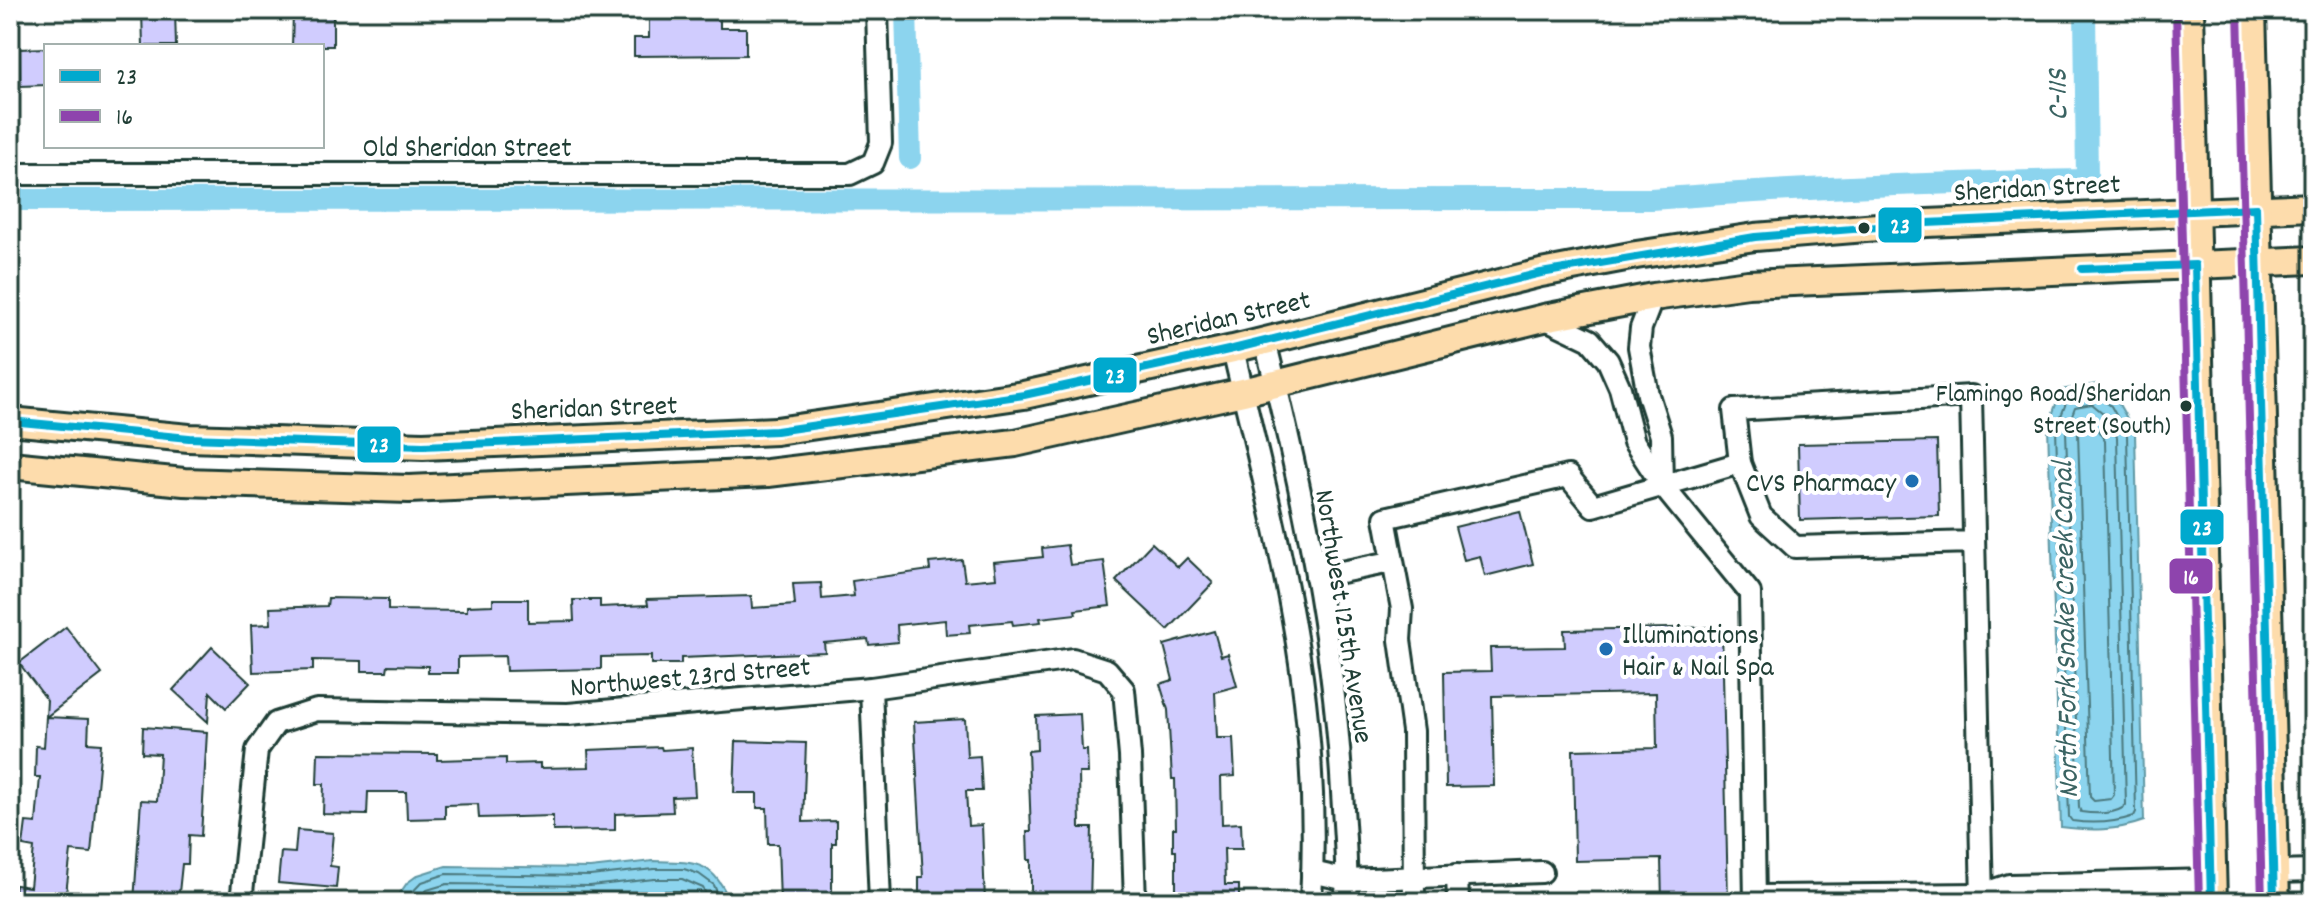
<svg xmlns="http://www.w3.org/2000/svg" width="2323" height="912" font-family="Dekko,sans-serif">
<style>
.water{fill:#8cd4ee;stroke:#6098a4;stroke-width:2}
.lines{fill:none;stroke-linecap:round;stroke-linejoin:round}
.shore{stroke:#4b797e;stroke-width:2}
.canal{stroke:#8cd4ee;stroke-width:22}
.building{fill:#d0ccfe;stroke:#1f3d34;stroke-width:2}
.minor-casing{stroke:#1f3d34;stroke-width:26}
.major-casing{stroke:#1f3d34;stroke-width:32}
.highway-casing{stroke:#1f3d34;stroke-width:36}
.minor{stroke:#fff;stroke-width:20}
.major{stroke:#fddcac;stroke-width:26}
.highway{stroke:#fddcac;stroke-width:30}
.bus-1-casing{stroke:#fff;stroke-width:14}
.bus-2-casing{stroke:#fff;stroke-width:14}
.bus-1{stroke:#00a9ce;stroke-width:8}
.bus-2{stroke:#8e44ad;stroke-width:8}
.bus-dot{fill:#1f3d34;stroke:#fff;stroke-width:3}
.poi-dot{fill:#1f6fb2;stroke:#fff;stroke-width:3}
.labels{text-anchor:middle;stroke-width:8;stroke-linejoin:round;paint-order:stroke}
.bus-label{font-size:26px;fill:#1f3d34;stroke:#fff;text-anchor:end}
.street-label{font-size:28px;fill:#1f3d34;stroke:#fff}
.poi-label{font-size:28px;fill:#1f3d34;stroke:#fff;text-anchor:end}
.water-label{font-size:30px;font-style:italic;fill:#3a6362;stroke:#fff}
.line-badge{stroke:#fff;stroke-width:3}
.badge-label{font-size:22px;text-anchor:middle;font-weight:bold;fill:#fff}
</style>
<rect width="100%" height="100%" fill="#fff"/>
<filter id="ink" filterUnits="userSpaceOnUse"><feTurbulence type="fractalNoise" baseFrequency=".0125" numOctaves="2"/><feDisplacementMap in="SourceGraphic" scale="16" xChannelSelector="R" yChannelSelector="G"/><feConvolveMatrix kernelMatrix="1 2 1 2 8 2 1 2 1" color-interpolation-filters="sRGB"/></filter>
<g filter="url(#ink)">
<g class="water">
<path d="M2097 384 2117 401 2135 432 2144 821C2116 831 2091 831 2061 827L2048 427 2061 390Z"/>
<path d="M653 861C695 862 713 860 730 902H394L407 883 418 875 446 866 590 868Z"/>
</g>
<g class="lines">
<g class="shore">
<path d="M2094 393 2111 406 2127 435 2136 812 2134 816C2114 823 2093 824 2072 821L2069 817 2056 429 2068 398Z"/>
<path d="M2092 404 2103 413 2117 437 2126 805C2117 815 2094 814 2081 812L2079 808 2066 431 2075 407Z"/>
<polygon points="2089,417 2105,441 2114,795 2111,799 2094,801 2090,797 2078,433 2083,418"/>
<polyline points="403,902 422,882 446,874 590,876 654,869 684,869 699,874 714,885 721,902"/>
<polyline points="415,902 427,890 447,884 590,886 654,879 682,879 703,888 710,902"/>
<polyline points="432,902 449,896 590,898 655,891 680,891 694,897 697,902"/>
</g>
<g class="canal">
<polyline points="906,10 910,158"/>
<path d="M10 200 1651 199C1796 188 1941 182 2087 180L2085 10"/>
</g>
</g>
<g class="building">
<polygon points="142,10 175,10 176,46 143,46"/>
<polygon points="649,10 720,10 720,28 746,28 746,55 634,56 634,38 649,38"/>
<polygon points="293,14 333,15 333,46 292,46"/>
<polygon points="46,48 46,85 20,86 19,49"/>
<polygon points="1937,441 1939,516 1800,520 1798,444"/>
<polygon points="1520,511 1533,564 1485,576 1480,556 1464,560 1455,527"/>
<polygon points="1152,543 1178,567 1187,558 1213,583 1168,630 1116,581"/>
<polygon points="1067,545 1070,565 1104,561 1110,606 1075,610 1076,614 1040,618 1041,622 1013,625 1012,621 969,625 970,633 946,635 945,620 897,625 898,642 869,645 868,639 824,643 825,652 681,658 681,664 651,664 651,656 601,657 601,669 506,671 505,656 458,657 458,673 428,673 428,666 388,665 387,671 362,671 362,661 313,660 313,670 253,672 251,625 271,624 270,608 327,606 328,598 388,599 388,610 467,611 467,606 493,605 493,599 528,599 528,622 574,621 573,600 600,600 600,607 648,605 647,599 751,596 752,608 795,605 793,584 821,583 822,599 854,596 852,581 930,570 929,563 962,560 965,581 996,578 994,562 1043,557 1042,548"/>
<polygon points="66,627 102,674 46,717 47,700 19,663"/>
<polygon points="1722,627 1728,902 1662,902 1661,859 1575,861 1573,750 1657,748 1656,693 1492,696 1494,786 1446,787 1444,672 1491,671 1490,648 1565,647 1564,630"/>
<polygon points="1214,631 1221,656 1228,654 1237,686 1215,692 1217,738 1233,738 1235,776 1221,777 1222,824 1241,823 1242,849 1224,849 1225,885 1239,885 1239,902 1176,902 1176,851 1173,851 1173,828 1176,828 1175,779 1172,779 1168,710 1160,684 1173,680 1164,645"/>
<polygon points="212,647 250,683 226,708 210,692 208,722 173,690"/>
<polygon points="1080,714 1082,750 1087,750 1088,773 1079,773 1080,828 1092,828 1090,902 1031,902 1031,860 1028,860 1027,832 1031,832 1028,751 1037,750 1036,716"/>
<polygon points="46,717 89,719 88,743 101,744 91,853 71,851 65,902 13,902 15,885 30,887 34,848 23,846 26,822 36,823 40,777 35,777 36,746 44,747"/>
<polygon points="965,719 967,757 980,756 982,791 966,791 968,826 982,825 985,902 919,902 919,877 923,877 914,722"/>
<polygon points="143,727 207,732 201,836 189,835 188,864 182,864 178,902 134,902 141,800 157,801 160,754 142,753"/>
<polygon points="736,741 806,743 803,822 836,821 836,843 832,843 832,902 780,902 778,844 768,844 767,808 757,808 757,793 734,793"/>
<polygon points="661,747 662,750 692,748 695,796 672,797 673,812 615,814 615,830 553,831 553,816 479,818 478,804 445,805 445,818 407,819 406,792 368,792 367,815 323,814 324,784 317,784 318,753 437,754 437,760 506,758 506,764 540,763 540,768 589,767 588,750"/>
<polygon points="297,830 333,833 330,866 338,867 336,888 278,883 281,852 295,853"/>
</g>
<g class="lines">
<defs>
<g id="minor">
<polyline points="10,174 850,174 873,163 881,143 877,10"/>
<polyline points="1653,297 1641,328 1639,347 1648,395 1661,436 1662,485"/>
<polyline points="1544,318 1590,340 1608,361 1620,388 1634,442 1662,485 1750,593 1755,902"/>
<path d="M1265 341C1302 489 1334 640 1342 792 1344 829 1348 865 1346 902"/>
<path d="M1233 349C1258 458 1287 567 1302 677 1312 750 1315 828 1311 902"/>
<polyline points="1974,542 1795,547 1761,516 1740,463 1734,410 1971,396 1982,902"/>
<polyline points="1316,577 1391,562"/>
<polyline points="871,688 880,902"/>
<polyline points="1312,872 1347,880 1542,872"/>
<polyline points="2273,872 2313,871"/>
<polyline points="1457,875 1458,902"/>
<polyline points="1982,894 2009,885 2210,880"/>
<polyline points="1755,896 1982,894 2007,902"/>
<polyline points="241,902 257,750 276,723 317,710 568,714 871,688 1073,659 1107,670 1124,690 1130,756 1135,902"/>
<polyline points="1414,902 1413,731 1400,640 1402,609 1385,518 1568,476 1593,506 1740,463"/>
<polyline points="2076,902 2210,900"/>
</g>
<g id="major">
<polyline points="10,421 189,438 423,446 776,431 1024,395 1233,349 1541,273 1636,255 1755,237 1927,223 2313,207"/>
<polyline points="10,465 184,482 409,489 768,473 1015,443 1243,392 1544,318 1653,297 1748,284 2313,260"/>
</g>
<g id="highway">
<polyline points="2188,10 2211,902"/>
<polyline points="2250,10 2274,902"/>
</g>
</defs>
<use href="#minor" class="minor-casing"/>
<use href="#major" class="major-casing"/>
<use href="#highway" class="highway-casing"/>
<use href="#minor" class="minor"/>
<use href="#major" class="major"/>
<use href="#highway" class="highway"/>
<defs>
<g id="bus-1">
<polyline points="2082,269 2195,265 2211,902"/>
<polyline points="10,421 189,438 423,446 776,431 1024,395 1233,349 1541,273 1755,237 1927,223 2256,208 2274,902"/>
</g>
<g id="bus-2">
<polyline points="2176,10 2199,902"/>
<polyline points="2238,10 2262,902"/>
</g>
</defs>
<use href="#bus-1" class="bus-1-casing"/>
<use href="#bus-2" class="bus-2-casing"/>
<use href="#bus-1" class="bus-1"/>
<use href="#bus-2" class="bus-2"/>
</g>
</g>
<g class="bus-dot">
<circle cx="1864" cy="228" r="7"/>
<circle cx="2186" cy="406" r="7"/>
</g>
<g class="poi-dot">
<circle cx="1912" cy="481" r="8"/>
<circle cx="1606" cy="649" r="8"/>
</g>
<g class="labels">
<g class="bus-label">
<text x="2171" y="401">Flamingo Road/Sheridan<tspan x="2171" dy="32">Street (South)</tspan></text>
</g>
<g class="street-label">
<text x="467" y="156">Old Sheridan Street</text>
<text transform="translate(2037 186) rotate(-3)" y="10">Sheridan Street</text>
<text transform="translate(1228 316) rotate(-13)" y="10">Sheridan Street</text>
<text transform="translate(594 406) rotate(-2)" y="10">Sheridan Street</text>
<text transform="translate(1346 616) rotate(81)" y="10">Northwest 125th Avenue</text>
<text transform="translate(690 675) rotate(-5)" y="10">Northwest 23rd Street</text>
</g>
<g class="poi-label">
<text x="1896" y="491">CVS Pharmacy</text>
<text x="1622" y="643" text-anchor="start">Illuminations<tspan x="1622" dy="32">Hair &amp; Nail Spa</tspan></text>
</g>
<g class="water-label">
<text transform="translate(2056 95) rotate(-91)" y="10">C-11S</text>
<text transform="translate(2064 630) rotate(-91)" y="10">North Fork Snake Creek Canal</text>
</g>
</g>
<g class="line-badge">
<rect x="1877" y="206" width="46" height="38" rx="8" fill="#00a9ce"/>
<rect x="1092" y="356" width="46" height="38" rx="8" fill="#00a9ce"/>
<rect x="356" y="425" width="46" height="39" rx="8" fill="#00a9ce"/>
<rect x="2179" y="508" width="46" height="38" rx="8" fill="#00a9ce"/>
<rect x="2168" y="557" width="46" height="38" rx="8" fill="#8e44ad"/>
</g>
<g class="badge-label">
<text x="1900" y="233">23</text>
<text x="1115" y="383">23</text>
<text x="379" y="452">23</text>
<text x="2202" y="535">23</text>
<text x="2191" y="584">16</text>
</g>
<rect width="2323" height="912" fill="none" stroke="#fff" stroke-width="40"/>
<rect x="20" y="20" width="2283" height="872" fill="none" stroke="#1f3d34" stroke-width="3" filter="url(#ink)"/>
<rect x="44" y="44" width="280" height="104" fill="#ffffff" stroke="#a5b1ae" stroke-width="2"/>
<rect x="60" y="70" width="40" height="12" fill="#00a9ce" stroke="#a5b1ae" stroke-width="2"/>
<text x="116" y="84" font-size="24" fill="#1f3d34">23</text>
<rect x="60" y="110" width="40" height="12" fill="#8e44ad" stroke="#a5b1ae" stroke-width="2"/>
<text x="116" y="124" font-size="24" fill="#1f3d34">16</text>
</svg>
